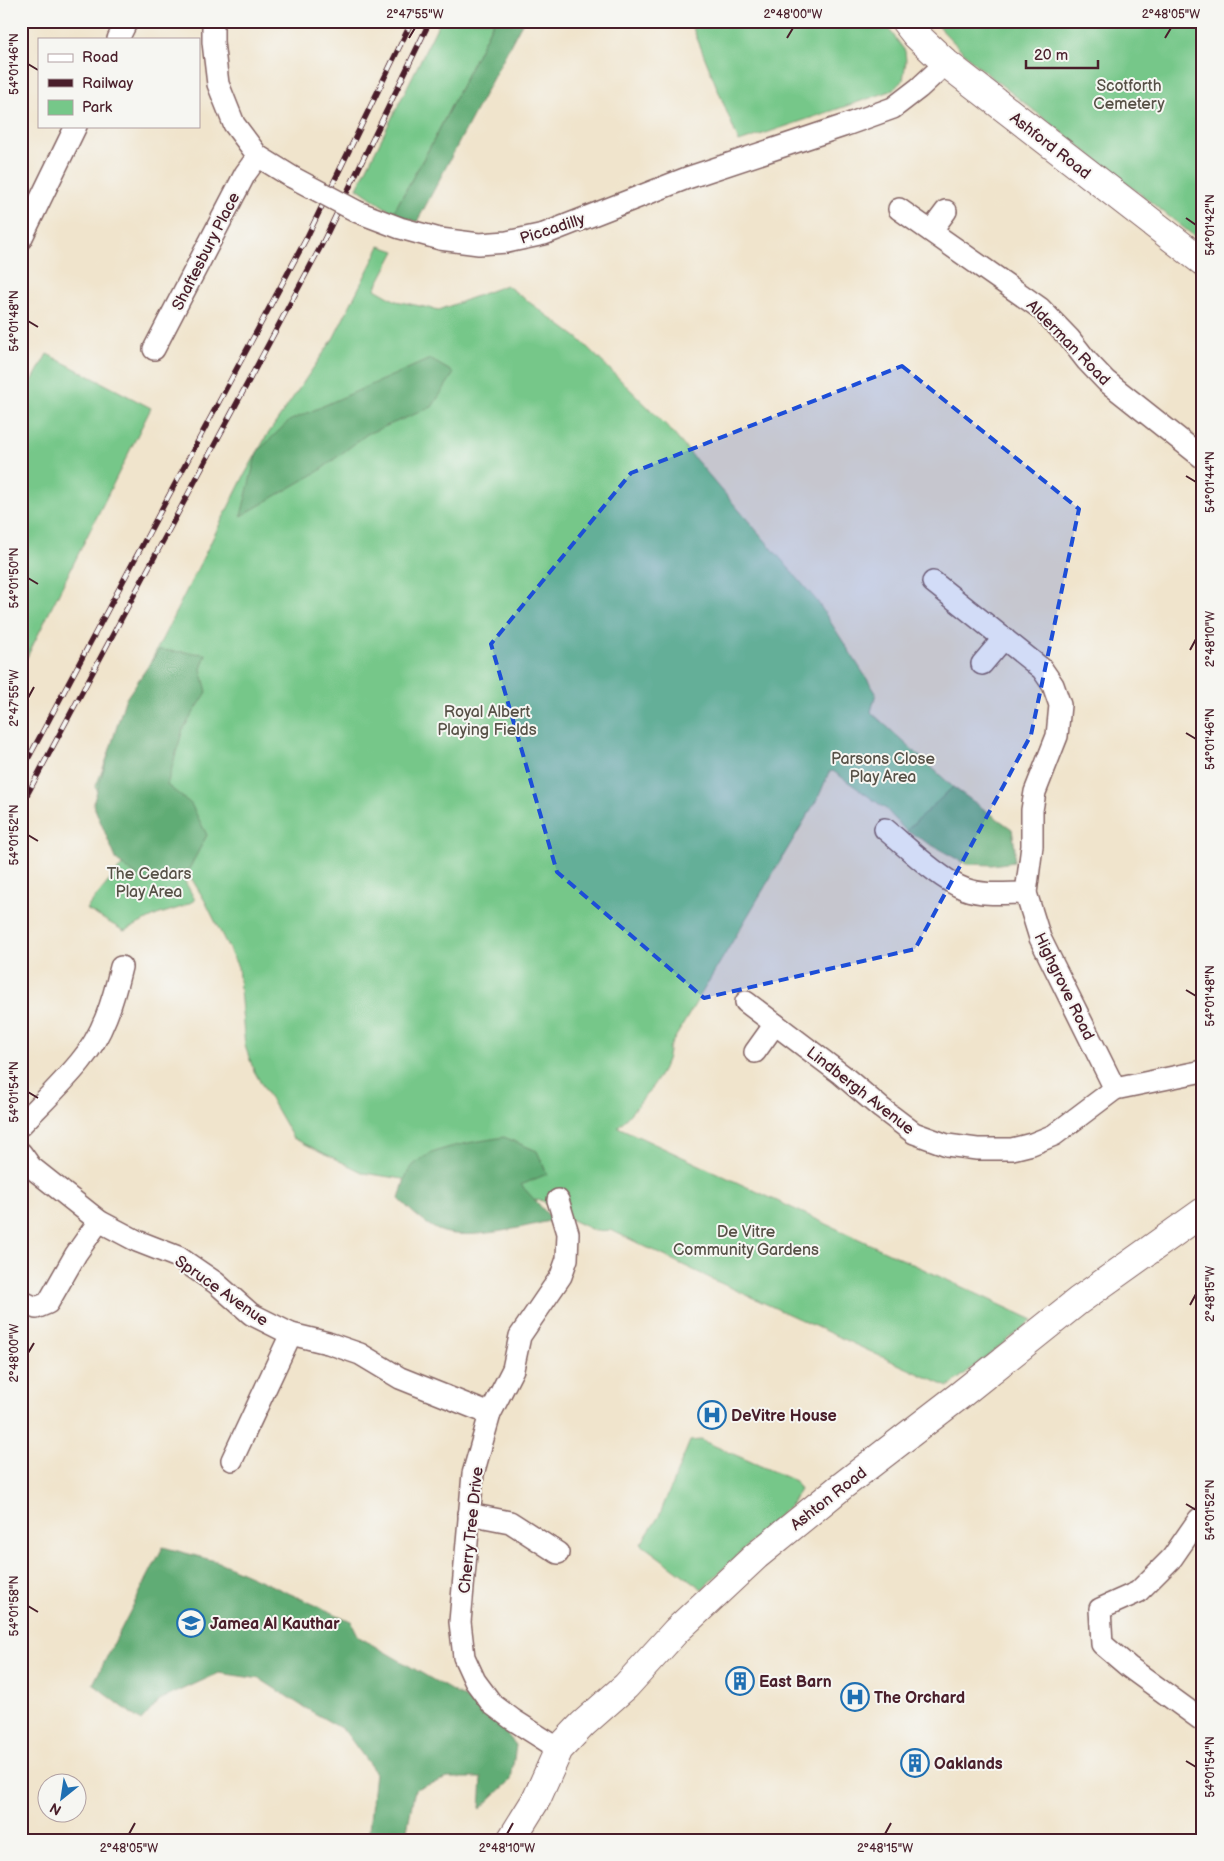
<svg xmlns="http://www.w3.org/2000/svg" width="1224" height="1861" font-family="'Balsamiq Sans',sans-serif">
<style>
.green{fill:#76c789;stroke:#60735a}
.forest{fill:#60ac75;stroke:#556650}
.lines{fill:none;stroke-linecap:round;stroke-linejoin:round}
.street-casing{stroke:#846463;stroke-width:24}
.secondary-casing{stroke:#846463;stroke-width:30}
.primary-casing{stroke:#846463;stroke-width:30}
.street{stroke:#fff;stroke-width:21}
.secondary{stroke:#fff;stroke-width:28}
.primary{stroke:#fff;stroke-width:28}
.rail-casing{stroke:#4a1f2b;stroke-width:5.5}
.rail{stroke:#f6f6f2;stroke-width:4;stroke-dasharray:11;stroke-linecap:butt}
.street-bridge-casing{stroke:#846463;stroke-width:24;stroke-linecap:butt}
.street-bridge{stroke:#fff;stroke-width:21}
.marked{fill:#1d4ed8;fill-opacity:0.2;stroke:#1d4ed8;stroke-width:4;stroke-dasharray:10 6;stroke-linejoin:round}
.ticks{fill:none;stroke:#4a1f2b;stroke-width:2}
.labels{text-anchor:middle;stroke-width:4;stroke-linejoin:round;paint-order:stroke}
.park-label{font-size:16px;fill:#575147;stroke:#f6f6f2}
.street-label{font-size:16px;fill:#4a1f2b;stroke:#f6f6f2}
.poi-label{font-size:16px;font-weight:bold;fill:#4a1f2b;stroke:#f6f6f2;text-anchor:start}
.neatline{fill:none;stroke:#4a1f2b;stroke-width:2}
.ticks-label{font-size:12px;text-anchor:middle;fill:#4a1f2b}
</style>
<rect width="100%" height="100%" fill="#f6f6f2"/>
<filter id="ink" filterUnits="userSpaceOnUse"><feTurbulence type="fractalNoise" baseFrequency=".02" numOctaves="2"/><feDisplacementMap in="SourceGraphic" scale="10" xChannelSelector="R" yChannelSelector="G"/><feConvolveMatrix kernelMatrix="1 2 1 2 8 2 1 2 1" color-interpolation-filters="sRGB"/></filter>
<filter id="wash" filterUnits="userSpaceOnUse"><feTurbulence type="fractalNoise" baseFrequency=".0096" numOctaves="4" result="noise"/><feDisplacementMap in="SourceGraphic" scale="20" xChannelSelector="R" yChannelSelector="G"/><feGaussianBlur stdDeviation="1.12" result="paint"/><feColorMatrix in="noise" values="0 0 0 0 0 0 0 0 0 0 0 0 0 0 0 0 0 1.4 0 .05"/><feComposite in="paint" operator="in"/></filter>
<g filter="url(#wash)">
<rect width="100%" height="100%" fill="#f0e4cc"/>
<g class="green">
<polygon points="440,21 494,21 435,138 393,213 357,188"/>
<polygon points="690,21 883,21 905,51 906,61 903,80 891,91 739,142"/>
<polygon points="933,21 1203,21 1203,243 976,65"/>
<path d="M380 246 395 251 375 289 396 301 439 310 506 285 579 339 666 425 817 601 876 693 871 712 953 787 906 831 886 809 833 771 829 772 819 796 669 1048C670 1071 634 1110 618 1127L1033 1320 948 1387 716 1281 611 1230 595 1231 553 1211 543 1201 364 1173 293 1138 254 1071 245 1046 238 967 205 901 159 824 122 794 95 788 128 707 245 474 266 437 333 339Z"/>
<polygon points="47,354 151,408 21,669 21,401"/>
<polygon points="151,830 176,865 195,900 182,907 157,915 124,931 86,909"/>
<polygon points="701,1440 795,1481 800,1490 791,1504 702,1589 641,1544 659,1516 690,1441"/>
</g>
<g class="forest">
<polygon points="494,21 523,21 417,222 393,213 435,138"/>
<polygon points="430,359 454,373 432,407 367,434 319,471 241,516 257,452 289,421"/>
<polygon points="159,650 206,654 201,669 207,692 183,729 167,785 191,804 207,835 188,871 146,882 117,861 93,804 125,700"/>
<polygon points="953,787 1012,829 1015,849 1014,862 992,865 966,864 906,831"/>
<path d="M504 1137 537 1151 547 1174 521 1185 553 1220C525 1227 464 1242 438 1230 423 1223 410 1210 399 1199 402 1190 404 1177 410 1169 427 1146 477 1142 504 1137Z"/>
<polygon points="163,1547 219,1562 351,1621 359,1637 487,1711 516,1745 511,1780 480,1809 482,1778 448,1778 415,1789 405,1840 368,1840 375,1772 344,1730 302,1706 260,1679 219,1673 160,1700 141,1721 93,1684"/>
</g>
</g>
<g filter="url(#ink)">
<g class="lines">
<defs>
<g id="street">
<polyline points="213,21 213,42 218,84 234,124 258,156 292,177"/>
<polyline points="118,39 127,21"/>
<polyline points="899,209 1040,308 1069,338 1087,361 1106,381 1203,458"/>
<polyline points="358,212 400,228 440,239 479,244 507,242 544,234 687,178 843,126 893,108 919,88 946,63"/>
<polyline points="931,231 946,211"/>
<polyline points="21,239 76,126"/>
<polyline points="154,349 245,174 258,156"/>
<polyline points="933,582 1042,669 1053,685 1060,705 1057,736 1035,792 1032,810 1032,846 1026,893 1040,938 1115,1089"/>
<polyline points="982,664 1004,638"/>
<path d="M885 829C907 847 939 879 965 889 984 896 1006 893 1026 893"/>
<polyline points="746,1002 841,1074 881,1108 914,1133 947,1145 977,1149 1012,1149 1032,1144 1054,1135 1115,1089 1203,1071"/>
<polyline points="755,1052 775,1024"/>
<path d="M21 1125C41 1104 62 1084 80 1062 103 1035 113 1001 121 967"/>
<polyline points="21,1153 31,1167 99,1221 137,1241 178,1257 216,1283 251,1314 291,1334 328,1343 360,1354 400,1378 490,1414"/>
<polyline points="558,1200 568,1233 567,1259 561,1276 520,1336 513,1369 490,1414 473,1474 460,1622 464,1657 475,1681 492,1704 512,1719 559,1749"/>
<polyline points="21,1301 36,1308 48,1303 76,1254 99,1221"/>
<polyline points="232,1460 291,1334"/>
<polyline points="469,1514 510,1522 558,1553"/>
<polyline points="1199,1519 1172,1558 1138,1592 1100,1609 1102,1644 1129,1667 1203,1721"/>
</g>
<polyline id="secondary" points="905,21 916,35 946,63 1203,262"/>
<polyline id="primary" points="511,1840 537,1798 559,1749 583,1724 626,1686 676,1631 756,1556 842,1486 959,1396 1078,1301 1203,1212"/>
</defs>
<use href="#street" class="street-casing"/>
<use href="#secondary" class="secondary-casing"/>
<use href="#primary" class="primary-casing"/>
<use href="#street" class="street"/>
<use href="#secondary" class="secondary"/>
<use href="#primary" class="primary"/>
<defs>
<g id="rail">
<polyline points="21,772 306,239 412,21"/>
<polyline points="21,806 321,246 430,21"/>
</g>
</defs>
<use href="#rail" class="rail-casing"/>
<use href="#rail" class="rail"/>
<defs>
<polyline id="street-bridge" points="292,177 358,212"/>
</defs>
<use href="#street-bridge" class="street-bridge-casing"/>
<use href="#street-bridge" class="street-bridge"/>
</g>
</g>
<path class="marked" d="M902 366 1079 509 1031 735 915 949 704 998 557 872 491 644 631 473Z"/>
<path class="ticks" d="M409 38 415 28M787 38 793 28M1165 38 1171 28M28 64 38 70M1186 218 1196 225M28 321 38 327M1186 476 1196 482M28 578 38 584M1190 650 1196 639M28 698 34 687M1186 733 1196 739M28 835 38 841M1186 990 1196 996M28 1092 38 1098M1190 1305 1196 1294M28 1353 34 1343M1186 1504 1196 1510M28 1606 38 1612M1186 1761 1196 1767M129 1834 135 1823M507 1834 513 1823M885 1834 891 1823"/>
<defs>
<symbol id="hospital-ring" viewBox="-11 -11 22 22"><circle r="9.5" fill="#f6f6f2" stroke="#1f6fb2" stroke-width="1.5"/><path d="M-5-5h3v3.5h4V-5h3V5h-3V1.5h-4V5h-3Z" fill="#1f6fb2"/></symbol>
<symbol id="school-ring" viewBox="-11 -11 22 22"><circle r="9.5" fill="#f6f6f2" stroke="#1f6fb2" stroke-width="1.5"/><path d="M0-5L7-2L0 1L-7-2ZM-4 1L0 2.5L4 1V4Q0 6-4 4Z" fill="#1f6fb2"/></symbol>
<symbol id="building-ring" viewBox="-11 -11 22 22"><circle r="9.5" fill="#f6f6f2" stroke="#1f6fb2" stroke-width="1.5"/><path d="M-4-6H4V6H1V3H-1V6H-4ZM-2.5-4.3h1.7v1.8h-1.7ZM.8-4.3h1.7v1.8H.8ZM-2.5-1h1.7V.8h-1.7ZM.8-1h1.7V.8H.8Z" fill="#1f6fb2"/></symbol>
</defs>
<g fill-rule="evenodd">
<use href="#hospital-ring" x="696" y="1399" width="32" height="32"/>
<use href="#school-ring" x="175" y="1607" width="32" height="32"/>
<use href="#building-ring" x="724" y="1665" width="32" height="32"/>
<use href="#hospital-ring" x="839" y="1681" width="32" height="32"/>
<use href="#building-ring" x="899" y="1747" width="32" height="32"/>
</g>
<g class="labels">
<g class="park-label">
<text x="1129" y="91">Scotforth<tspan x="1129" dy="18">Cemetery</tspan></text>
<text x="487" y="717">Royal Albert<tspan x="487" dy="18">Playing Fields</tspan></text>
<text x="883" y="764">Parsons Close<tspan x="883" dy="18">Play Area</tspan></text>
<text x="149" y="879">The Cedars<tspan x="149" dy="18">Play Area</tspan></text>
<text x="746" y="1237">De Vitre<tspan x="746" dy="18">Community Gardens</tspan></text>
</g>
<g class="street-label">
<text transform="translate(1051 145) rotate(38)" y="6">Ashford Road</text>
<text transform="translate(552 228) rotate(-18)" y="6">Piccadilly</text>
<text transform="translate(205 251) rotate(-63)" y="6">Shaftesbury Place</text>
<text transform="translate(1069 342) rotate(46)" y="6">Alderman Road</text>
<text transform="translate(1065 986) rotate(64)" y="6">Highgrove Road</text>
<text transform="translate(861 1090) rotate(38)" y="6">Lindbergh Avenue</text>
<text transform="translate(222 1290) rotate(35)" y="6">Spruce Avenue</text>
<text transform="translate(828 1498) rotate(-38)" y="6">Ashton Road</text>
<text transform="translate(470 1530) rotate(-84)" y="6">Cherry Tree Drive</text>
</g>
<g class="poi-label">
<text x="731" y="1421">DeVitre House</text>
<text x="210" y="1629">Jamea Al Kauthar</text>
<text x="759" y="1687">East Barn</text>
<text x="874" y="1703">The Orchard</text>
<text x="934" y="1769">Oaklands</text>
</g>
</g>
<rect width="1224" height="1861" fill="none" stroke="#f6f6f2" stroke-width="55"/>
<rect x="38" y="38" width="162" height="90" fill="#f6f6f2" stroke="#b1a0a2"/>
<rect x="48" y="54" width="25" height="8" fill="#ffffff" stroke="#b1a0a2"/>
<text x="82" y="62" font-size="15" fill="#4a1f2b">Road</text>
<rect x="48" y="79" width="25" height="8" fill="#4a1f2b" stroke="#b1a0a2"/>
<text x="82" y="88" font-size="15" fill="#4a1f2b">Railway</text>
<rect x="48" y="100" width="25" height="15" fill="#76c789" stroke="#b1a0a2"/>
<text x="82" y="112" font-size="15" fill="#4a1f2b">Park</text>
<g transform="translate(62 1798) rotate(210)"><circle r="24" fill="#f6f6f2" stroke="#b1a0a2"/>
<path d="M0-4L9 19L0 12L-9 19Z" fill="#1f6fb2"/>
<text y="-8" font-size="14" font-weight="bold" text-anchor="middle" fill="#4a1f2b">N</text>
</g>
<path d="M1026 60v8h72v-8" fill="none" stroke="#4a1f2b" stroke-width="2.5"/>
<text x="1034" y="60" font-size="15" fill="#4a1f2b" stroke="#f6f6f2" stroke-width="4" paint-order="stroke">20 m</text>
<rect x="28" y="28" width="1168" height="1806" class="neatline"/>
<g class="ticks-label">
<text x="415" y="18">2°47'55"W</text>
<text x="793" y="18">2°48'00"W</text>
<text x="1171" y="18">2°48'05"W</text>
<text transform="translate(14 64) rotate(-90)" y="4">54°01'46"N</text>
<text transform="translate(1210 225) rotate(-90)" y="4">54°01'42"N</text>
<text transform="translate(14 321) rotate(-90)" y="4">54°01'48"N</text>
<text transform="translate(1210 482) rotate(-90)" y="4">54°01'44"N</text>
<text transform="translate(14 578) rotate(-90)" y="4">54°01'50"N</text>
<text transform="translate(1210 639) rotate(-90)" y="4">2°48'10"W</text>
<text transform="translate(14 698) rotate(-90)" y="4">2°47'55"W</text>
<text transform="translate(1210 739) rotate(-90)" y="4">54°01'46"N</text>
<text transform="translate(14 835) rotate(-90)" y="4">54°01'52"N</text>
<text transform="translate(1210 996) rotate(-90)" y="4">54°01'48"N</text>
<text transform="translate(14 1092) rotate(-90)" y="4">54°01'54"N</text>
<text transform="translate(1210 1294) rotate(-90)" y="4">2°48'15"W</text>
<text transform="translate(14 1353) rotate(-90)" y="4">2°48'00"W</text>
<text transform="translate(1210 1510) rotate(-90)" y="4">54°01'52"N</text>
<text transform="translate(14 1606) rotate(-90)" y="4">54°01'58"N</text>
<text transform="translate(1210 1767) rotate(-90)" y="4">54°01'54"N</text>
<text x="129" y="1852">2°48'05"W</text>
<text x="507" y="1852">2°48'10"W</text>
<text x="885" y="1852">2°48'15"W</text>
</g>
</svg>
